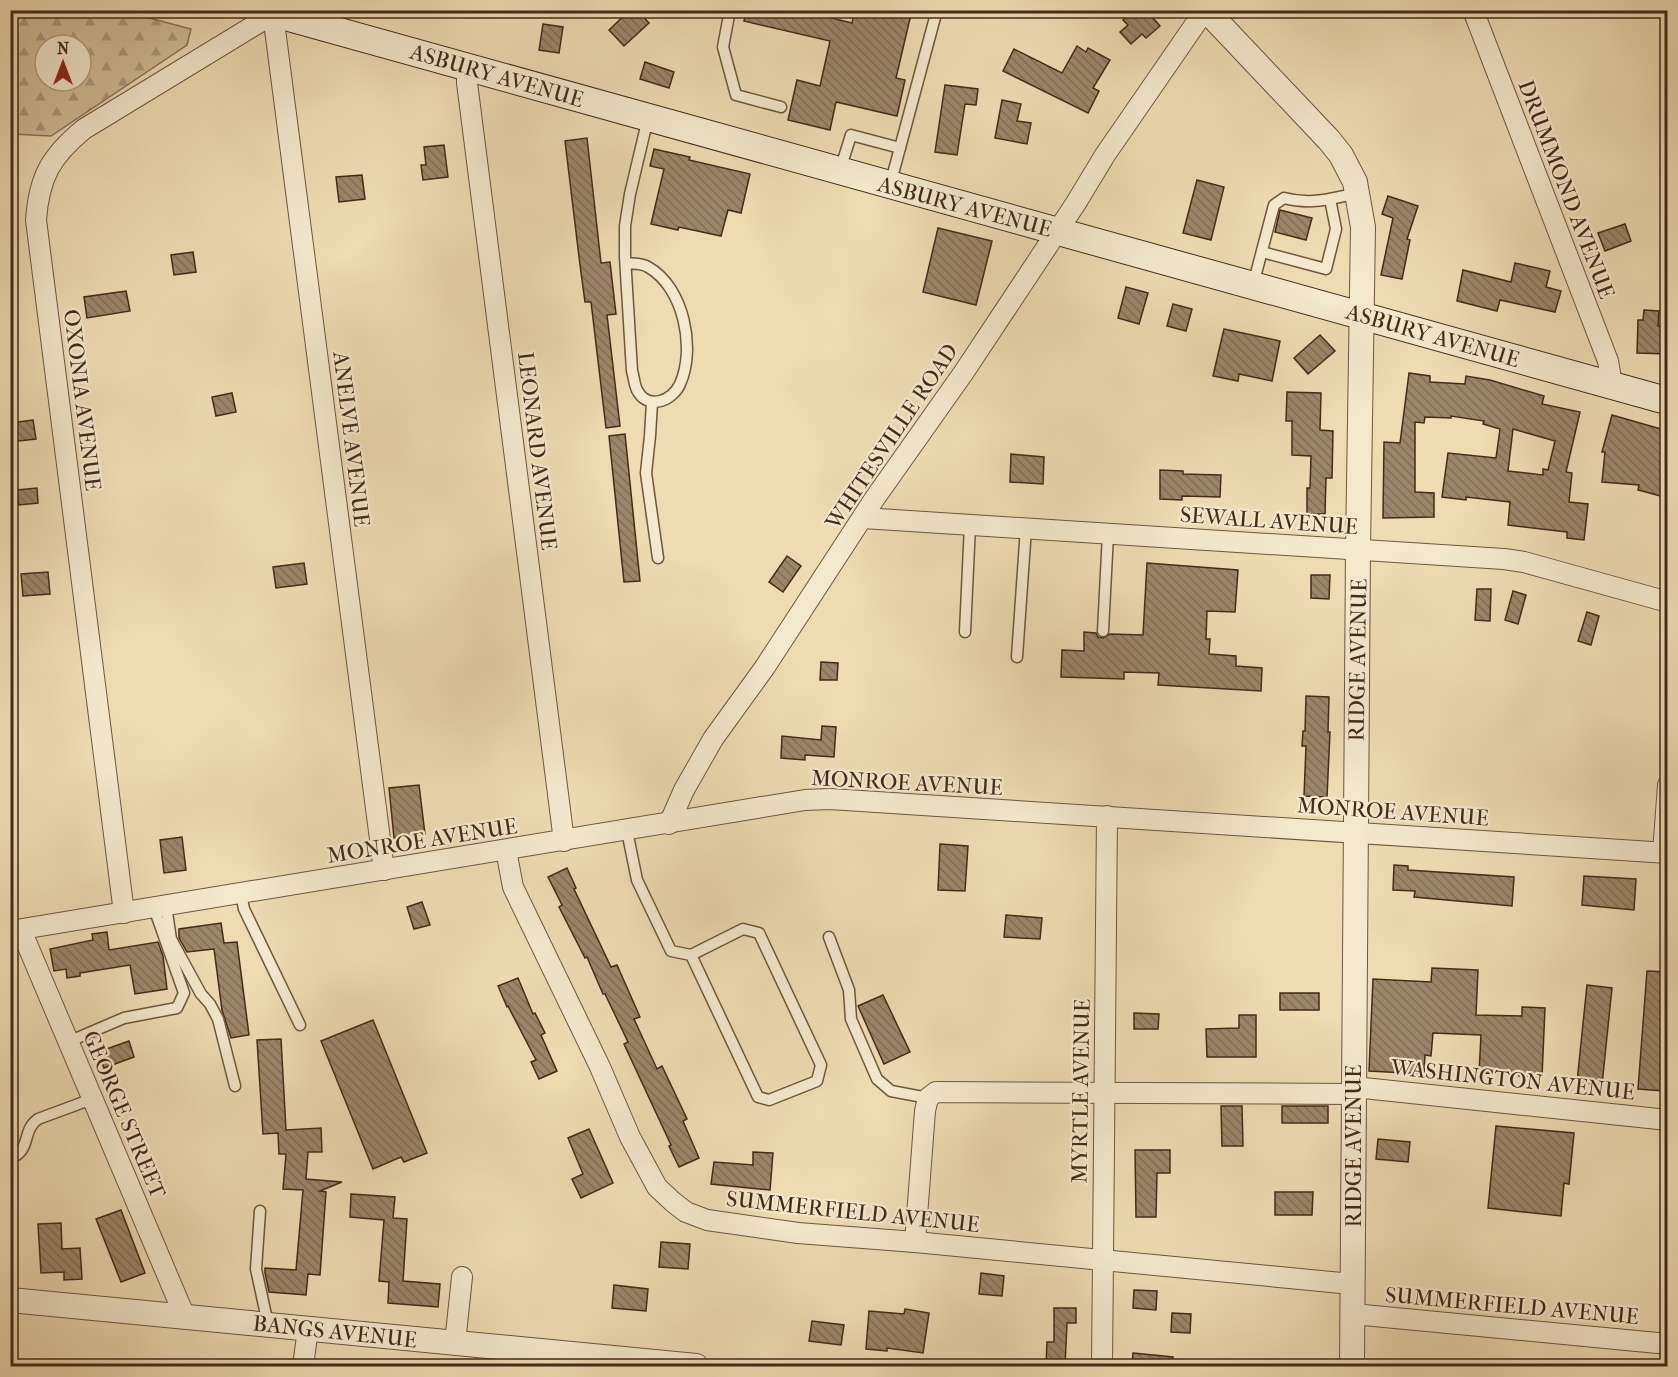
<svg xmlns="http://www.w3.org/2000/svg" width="1678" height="1377" font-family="'IM FELL French Canon',serif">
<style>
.forest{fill:url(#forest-firs);stroke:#8a7458;stroke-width:1.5;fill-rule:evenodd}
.building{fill:url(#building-back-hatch);stroke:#442a19;stroke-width:1.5;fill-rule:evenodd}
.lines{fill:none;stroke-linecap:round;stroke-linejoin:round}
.service-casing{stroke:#6e563f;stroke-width:13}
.minor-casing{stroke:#6e563f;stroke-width:22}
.tertiary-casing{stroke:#6e563f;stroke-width:26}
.secondary-casing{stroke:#442a19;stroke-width:29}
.service{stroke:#f4e8cd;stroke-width:10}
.minor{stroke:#f4e8cd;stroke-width:20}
.tertiary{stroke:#f4e8cd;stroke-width:24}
.secondary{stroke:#f4e8cd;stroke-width:27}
.labels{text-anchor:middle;stroke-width:4.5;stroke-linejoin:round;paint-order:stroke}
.street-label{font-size:22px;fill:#442a19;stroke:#f4e8cd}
</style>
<defs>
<pattern id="forest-firs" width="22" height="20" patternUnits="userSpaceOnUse" patternTransform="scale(1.5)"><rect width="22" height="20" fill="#d1bd98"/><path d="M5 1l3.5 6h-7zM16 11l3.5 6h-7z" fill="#ab9a7b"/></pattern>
<pattern id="building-back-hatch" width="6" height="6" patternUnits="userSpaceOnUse" patternTransform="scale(1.5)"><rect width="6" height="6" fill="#9c8669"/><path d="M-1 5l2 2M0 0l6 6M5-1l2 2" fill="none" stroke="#816e56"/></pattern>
</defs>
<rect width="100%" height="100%" fill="#eedbb2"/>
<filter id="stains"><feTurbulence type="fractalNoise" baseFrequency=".00333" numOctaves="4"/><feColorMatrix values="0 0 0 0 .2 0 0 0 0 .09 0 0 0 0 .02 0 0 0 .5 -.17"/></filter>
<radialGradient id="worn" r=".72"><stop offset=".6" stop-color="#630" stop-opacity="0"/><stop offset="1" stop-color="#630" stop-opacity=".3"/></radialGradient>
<path class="forest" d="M10 11H123L191 29 187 45 51 136 11 134ZM45 45H81V81H45Z"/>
<g class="building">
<polygon points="630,10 637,10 649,23 624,46 609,30"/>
<polygon points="747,10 799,10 852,23 855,10 912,10 896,78 905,80 897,116 836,102 830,130 788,120 797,80 820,86 830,41 744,21"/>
<polygon points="1134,10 1146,10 1160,26 1146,38 1142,34 1131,44 1120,32 1128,25 1123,20"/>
<polygon points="543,24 563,27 559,53 539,50"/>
<polygon points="1077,46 1086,52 1088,48 1110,60 1093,88 1099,91 1088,113 1003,71 1014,49 1062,73"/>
<polygon points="645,62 674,72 669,88 640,79"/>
<polygon points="945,85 978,89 976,105 965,104 957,155 935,152"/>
<polygon points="1002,100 1021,104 1017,121 1031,123 1027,144 995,138"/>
<polygon points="587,138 601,263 610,262 616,314 607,315 620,426 606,428 591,302 585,302 580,265 565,141"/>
<polygon points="444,145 448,177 423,180 421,165 426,165 424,147"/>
<polygon points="654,149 690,157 689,160 750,174 741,213 728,210 721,236 679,227 678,230 651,224 664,169 650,166"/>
<polygon points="362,175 365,199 339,202 336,177"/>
<polygon points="1197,180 1224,187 1211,240 1183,233"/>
<polygon points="1388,196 1418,206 1407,239 1410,240 1402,279 1381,275 1393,218 1382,214"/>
<polygon points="1280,210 1312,218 1306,240 1275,232"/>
<polygon points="1625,224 1631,241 1605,251 1598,233"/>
<polygon points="938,228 992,241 976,305 923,292"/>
<polygon points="193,252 196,272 174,275 171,255"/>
<polygon points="1515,263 1550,271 1546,287 1561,291 1555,312 1500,300 1497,311 1457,301 1463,270 1511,282"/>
<polygon points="1126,287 1148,293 1139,324 1118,318"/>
<polygon points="126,291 130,311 87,318 84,297"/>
<polygon points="1173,304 1192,309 1186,331 1167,326"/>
<polygon points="1644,310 1659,311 1658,326 1668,326 1668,354 1637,353 1638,320 1643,320"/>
<polygon points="1224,329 1280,341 1272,381 1239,374 1238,381 1213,376"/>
<polygon points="1320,335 1335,351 1308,374 1294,358"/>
<path d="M1409 373 1430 376V382L1465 384 1466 376 1490 380 1544 396 1542 404 1580 412 1566 472 1572 473 1569 502 1588 504 1584 540 1567 538V532L1508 525 1510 502 1466 497V500L1442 497 1448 453 1496 458 1500 429 1483 424 1484 421 1451 416V418L1425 417 1424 423 1415 422V492L1434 493V517L1383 518 1384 442 1400 443ZM1513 429 1555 441 1548 470 1543 469V475L1508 471Z"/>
<polygon points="1287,392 1321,393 1320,430 1333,431 1332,478 1326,478 1325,514 1307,514 1307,488 1310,488 1311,456 1292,455 1292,421 1286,421"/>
<polygon points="232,393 236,412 216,416 212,397"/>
<polygon points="1612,415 1668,431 1668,498 1638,490 1639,485 1602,482 1605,452 1602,452"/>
<polygon points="33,420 36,439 10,442 10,423"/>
<polygon points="625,434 640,581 624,582 609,436"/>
<polygon points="1011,454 1044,457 1043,484 1010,482"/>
<polygon points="1160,470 1183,471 1183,474 1221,475 1220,497 1182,496 1182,500 1160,499"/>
<polygon points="37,488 38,503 19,505 17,490"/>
<polygon points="787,556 801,566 783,592 769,582"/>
<polygon points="304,563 307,584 276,588 273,567"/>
<polygon points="1147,563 1238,570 1235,612 1207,611 1206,639 1210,639 1209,654 1236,656 1236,666 1262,668 1261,691 1158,685 1159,673 1124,672 1124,679 1061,677 1062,650 1084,651 1084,632 1096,633 1098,637 1103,638 1110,634 1143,635"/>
<polygon points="48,572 50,594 23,596 21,574"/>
<polygon points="1311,575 1330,575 1329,599 1311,598"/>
<polygon points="1477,589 1491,589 1490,621 1475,620"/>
<polygon points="1513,591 1526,595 1518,624 1505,620"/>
<polygon points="1587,612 1599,616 1591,645 1578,641"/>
<polygon points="821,662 838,663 837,680 820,680"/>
<polygon points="1306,696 1329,697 1328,732 1330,732 1327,797 1304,796 1306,746 1302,746 1303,731 1305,731"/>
<polygon points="822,726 836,727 834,757 805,755 805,760 781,758 782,736 821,740"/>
<polygon points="419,785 425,834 394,838 389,788"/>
<polygon points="182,837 186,870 164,873 160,840"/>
<polygon points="940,844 968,846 965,891 938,890"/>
<polygon points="1394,865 1408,866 1408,870 1514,877 1512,906 1414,897 1415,891 1393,890"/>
<polygon points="567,868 576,888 574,889 611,967 617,965 640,1017 634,1019 657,1069 662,1066 687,1119 683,1121 699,1158 679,1167 669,1146 671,1145 624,1044 628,1042 605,994 603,994 587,957 585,958 559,907 562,905 548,877"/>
<polygon points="1584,876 1636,879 1634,910 1582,905"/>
<polygon points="422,902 430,925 414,929 407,907"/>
<polygon points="1006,915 1042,918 1040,939 1004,937"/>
<polygon points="221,923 224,943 237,942 249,1035 231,1038 222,1010 214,949 187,952 179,938 179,929"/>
<polygon points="107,932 109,950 158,942 163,956 167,989 135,994 130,965 80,973 80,976 67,978 66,969 54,971 50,949 93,940 92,934"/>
<polygon points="1432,968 1478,970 1476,1015 1522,1016 1522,1007 1545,1008 1542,1077 1519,1076 1519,1074 1479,1073 1481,1035 1433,1033 1431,1056 1425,1055 1424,1074 1369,1071 1373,979 1431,982"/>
<polygon points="1647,971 1668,972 1668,1036 1664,1091 1638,1089"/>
<polygon points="518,978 533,1014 535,1013 545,1033 541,1035 557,1071 539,1079 531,1062 536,1060 508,1006 507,1007 498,986"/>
<polygon points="1587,985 1612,988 1602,1085 1577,1082"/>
<rect x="1280" y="993" width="39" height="17"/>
<polygon points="883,995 910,1052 884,1064 858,1006"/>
<polygon points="1134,1013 1159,1014 1158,1029 1134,1029"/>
<polygon points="1239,1015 1256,1015 1256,1057 1207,1057 1206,1029 1239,1028"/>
<polygon points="373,1020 427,1153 404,1162 401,1157 373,1169 321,1041"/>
<polygon points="281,1039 286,1130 321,1128 322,1152 308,1152 306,1179 342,1182 320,1191 326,1192 320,1275 308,1274 306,1295 269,1292 265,1273 265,1268 296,1270 303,1190 283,1189 286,1154 279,1154 278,1133 263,1134 257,1040"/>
<polygon points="129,1041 134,1057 104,1068 98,1052"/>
<polygon points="1221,1106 1242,1106 1243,1146 1222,1146"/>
<rect x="1282" y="1106" width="46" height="17"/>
<polygon points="1496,1126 1574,1133 1569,1184 1564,1183 1561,1216 1488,1208"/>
<polygon points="589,1129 613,1183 581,1198 572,1179 583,1174 568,1138"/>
<polygon points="1378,1139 1410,1142 1408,1162 1376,1159"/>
<polygon points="1135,1150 1170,1150 1170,1173 1157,1173 1156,1217 1136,1217"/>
<polygon points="753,1152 773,1153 770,1190 711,1184 714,1162 753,1165"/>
<polygon points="1275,1192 1313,1192 1312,1215 1275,1215"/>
<polygon points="351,1194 395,1197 393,1218 407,1219 403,1281 440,1284 438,1307 388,1303 389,1282 379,1281 384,1220 350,1217"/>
<polygon points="121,1210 145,1273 121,1282 96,1219"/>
<polygon points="61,1223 62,1249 80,1248 82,1279 64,1280 64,1272 41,1273 38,1224"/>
<polygon points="661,1242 690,1244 688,1269 659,1267"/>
<polygon points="981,1273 1004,1276 1002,1296 979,1294"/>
<polygon points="614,1285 648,1289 646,1311 612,1308"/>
<polygon points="1134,1290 1157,1291 1156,1310 1133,1308"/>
<polygon points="1054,1308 1076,1308 1076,1323 1067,1323 1065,1366 1046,1366 1047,1342 1054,1342"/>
<polygon points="905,1309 929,1313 923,1353 887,1348 887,1351 866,1349 869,1311 904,1314"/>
<polygon points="1172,1313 1191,1314 1190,1333 1171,1332"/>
<polygon points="812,1321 844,1325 841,1345 809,1341"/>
<polygon points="1133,1353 1173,1357 1173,1366 1132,1366"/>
</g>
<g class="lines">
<defs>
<g id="service">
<polyline points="730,10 723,47 736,95 781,107"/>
<polyline points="840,170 851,135 900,148"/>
<polyline points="890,185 937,10"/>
<polyline points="1262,252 1326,269 1336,229 1330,199"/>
<path d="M626 263C633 264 642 263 648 267 684 287 696 349 680 384 672 402 647 410 637 390 634 384 634 377 632 371L625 257V226L630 194 648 118"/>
<path d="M1253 285 1274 205 1284 198C1310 205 1332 199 1357 193"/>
<polyline points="652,402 650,436 646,473 658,558"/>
<polyline points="1103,631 1108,534"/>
<polyline points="965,632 970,525"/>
<polyline points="1017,657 1026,528"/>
<polyline points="627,831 637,880 671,951 691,955 758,1097 769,1100 817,1081 821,1065 759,933 743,929 691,955"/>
<polyline points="241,894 244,909 300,1025"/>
<polyline points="166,906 171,939 201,994 210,1004 218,1019 235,1086"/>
<polyline points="829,937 849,990 851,1019 877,1079 891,1091 928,1098"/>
<polyline points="68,1042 124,1018 177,1008 184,993 154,908"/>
<path d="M10 1158C32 1151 21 1131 38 1119L92 1099"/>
<polyline points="260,1211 256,1269 268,1324"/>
</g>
<g id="minor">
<polyline points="1473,10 1608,361 1612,385"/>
<polyline points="467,67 467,83 564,841"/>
<polyline points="863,518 1504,559 1524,562 1668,602"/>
<polyline points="669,824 684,790 713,739 765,667 875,498 964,372 1076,203 1105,155 1205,10"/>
<polyline points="506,850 513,887 600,1067 630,1137 657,1187 673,1202 686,1212 707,1220 798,1233 915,1242 1352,1284"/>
<polyline points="1663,853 1668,785"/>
<path d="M124 913 36 220C39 177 51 156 84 129L273 14 384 870"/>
<polyline points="21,930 185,1317"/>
<polyline points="10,931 805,800 830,799 1668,853"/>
<polyline points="1354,1087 1668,1120"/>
<polyline points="915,1242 925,1111 928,1098 936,1092 1354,1094"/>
<polyline points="1353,1314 1668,1344"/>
<polyline points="455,1343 462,1277"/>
<polyline points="303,1366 308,1329"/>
<polyline points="1102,1366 1107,816"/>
</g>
<g id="tertiary">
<polyline points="1206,10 1329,140 1341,155 1355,182 1363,227 1358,550 1352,1366"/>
<polyline points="10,1300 696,1366"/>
</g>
<polyline id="secondary" points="262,10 1668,401"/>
</defs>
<use href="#service" class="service-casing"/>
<use href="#minor" class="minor-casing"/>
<use href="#tertiary" class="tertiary-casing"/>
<use href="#secondary" class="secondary-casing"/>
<use href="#service" class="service"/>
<use href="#minor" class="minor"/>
<use href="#tertiary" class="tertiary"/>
<use href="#secondary" class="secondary"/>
</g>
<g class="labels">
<g class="street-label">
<text transform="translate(497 75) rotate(16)" y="8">ASBURY AVENUE</text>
<text transform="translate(1567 189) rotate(69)" y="8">DRUMMOND AVENUE</text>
<text transform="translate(965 206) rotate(15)" y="8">ASBURY AVENUE</text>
<text transform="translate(1433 335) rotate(16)" y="8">ASBURY AVENUE</text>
<text transform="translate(83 400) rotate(83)" y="8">OXONIA AVENUE</text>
<text transform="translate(891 436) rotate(-56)" y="8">WHITESVILLE ROAD</text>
<text transform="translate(352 439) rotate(83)" y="8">ANELVE AVENUE</text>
<text transform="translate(538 451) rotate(83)" y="8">LEONARD AVENUE</text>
<text transform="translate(1269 520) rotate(4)" y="8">SEWALL AVENUE</text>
<text transform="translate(1357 660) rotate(-89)" y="8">RIDGE AVENUE</text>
<text transform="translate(907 782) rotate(3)" y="8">MONROE AVENUE</text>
<text transform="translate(1393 811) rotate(4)" y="8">MONROE AVENUE</text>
<text transform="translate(422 840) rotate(-9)" y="8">MONROE AVENUE</text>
<text transform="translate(1513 1079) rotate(6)" y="8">WASHINGTON AVENUE</text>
<text transform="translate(1080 1091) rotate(-89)" y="8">MYRTLE AVENUE</text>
<text transform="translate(125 1114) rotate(67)" y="8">GEORGE STREET</text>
<text transform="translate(1353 1146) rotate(-90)" y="8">RIDGE AVENUE</text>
<text transform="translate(853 1211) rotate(6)" y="8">SUMMERFIELD AVENUE</text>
<text transform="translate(1512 1305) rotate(5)" y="8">SUMMERFIELD AVENUE</text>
<text transform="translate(335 1331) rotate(6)" y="8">BANGS AVENUE</text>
</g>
</g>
<rect width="1678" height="1377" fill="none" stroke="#eedbb2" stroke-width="36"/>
<rect x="12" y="12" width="1654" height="1353" fill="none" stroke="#442a19" stroke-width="3"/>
<rect x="18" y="18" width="1642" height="1341" fill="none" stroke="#442a19" stroke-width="1.5"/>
<g transform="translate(63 63)"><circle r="28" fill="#f4e8cd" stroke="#ae9c85" stroke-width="1.5"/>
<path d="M0-4.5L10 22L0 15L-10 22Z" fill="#8f2418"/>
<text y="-9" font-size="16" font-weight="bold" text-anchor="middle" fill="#442a19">N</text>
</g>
<rect width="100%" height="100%" filter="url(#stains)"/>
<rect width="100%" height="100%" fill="url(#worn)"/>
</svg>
